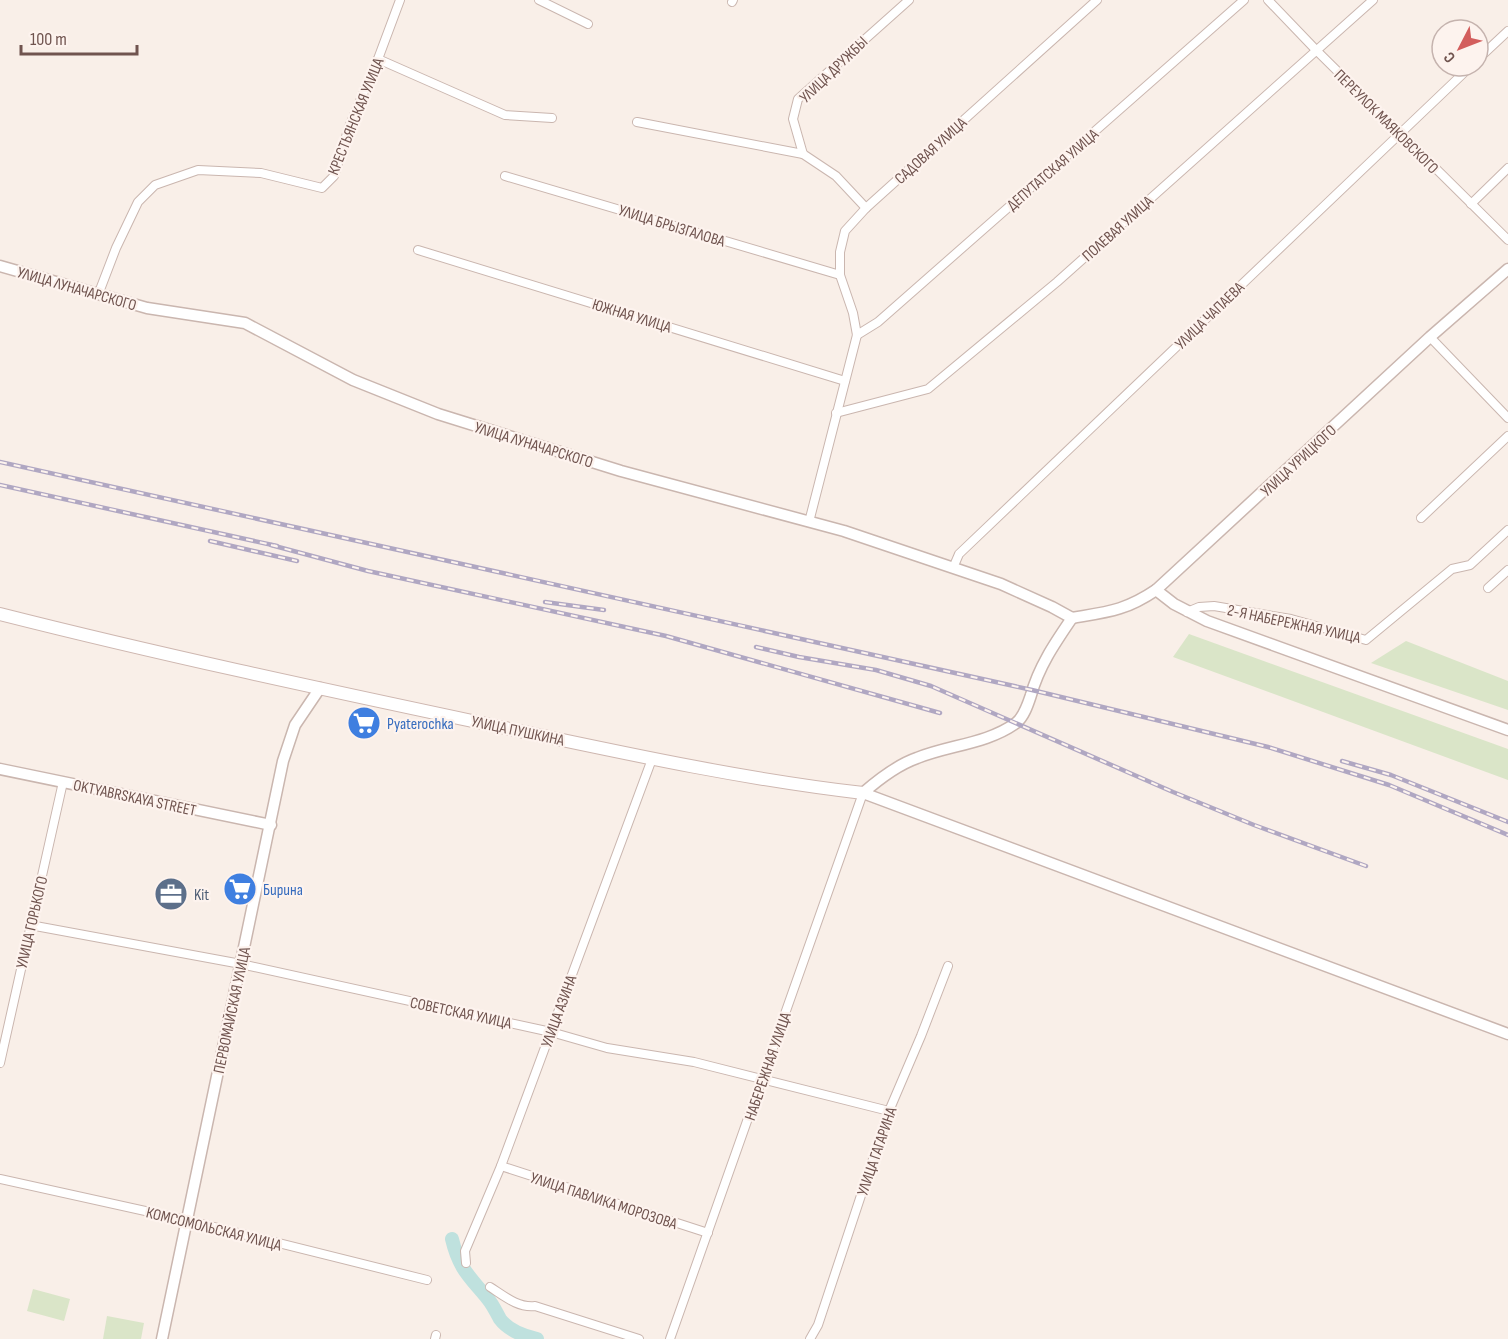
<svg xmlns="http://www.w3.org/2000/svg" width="1508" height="1339" font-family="'Sofia Sans Condensed',sans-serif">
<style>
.green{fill:#dae5c8}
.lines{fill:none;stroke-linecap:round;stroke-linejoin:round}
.river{stroke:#bfe1de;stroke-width:14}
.minor-casing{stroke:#cab6af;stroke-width:10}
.tertiary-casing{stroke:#cab6af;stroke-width:13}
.secondary-casing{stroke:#ceb7b0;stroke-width:14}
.minor{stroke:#fff;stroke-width:8}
.tertiary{stroke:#fff;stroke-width:10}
.secondary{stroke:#fff;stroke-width:12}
.rail-casing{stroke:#b0a7c2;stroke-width:4.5}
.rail{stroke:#fdf3ee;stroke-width:2;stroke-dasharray:7;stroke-linecap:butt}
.labels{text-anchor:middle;stroke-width:4.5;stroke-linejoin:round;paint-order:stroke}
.street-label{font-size:16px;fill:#70544f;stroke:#fdf3ee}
.shop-label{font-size:16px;fill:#366cbe;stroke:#fdf3ee;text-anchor:start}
.service-label{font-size:16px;fill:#4e5e75;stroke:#fdf3ee;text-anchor:start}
</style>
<rect width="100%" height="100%" fill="#f9efe8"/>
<g class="green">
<polygon points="1189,634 1508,749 1508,780 1173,657"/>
<polygon points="1406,641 1508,681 1508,710 1371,663"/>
<polygon points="33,1289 70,1299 64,1321 27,1311"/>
<polygon points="107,1316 144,1323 141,1339 103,1339"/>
</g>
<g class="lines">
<path class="river" d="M452 1239C459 1269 470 1277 488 1299 493 1305 496 1312 500 1319 508 1330 524 1336 537 1339"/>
<defs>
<g id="minor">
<polyline points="539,0 588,24"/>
<polyline points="1268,0 1316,50 1508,240"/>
<polyline points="732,2 733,0"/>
<polyline points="378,59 505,115 552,118"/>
<polyline points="1478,59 1508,31"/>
<polyline points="637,122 803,154"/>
<polyline points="505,176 840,275"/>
<polyline points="1471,204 1508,168"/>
<polyline points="866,208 836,176 803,154 793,119 798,99 909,0"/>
<polyline points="418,250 845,381"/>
<polyline points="98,295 116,248 138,202 155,185 198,170 261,173 322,188 334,176 349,127 378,59 400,0"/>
<polyline points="857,335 878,322 1244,0"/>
<polyline points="1430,337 1508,418"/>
<polyline points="836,413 928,389 1057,282 1373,0"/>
<polyline points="1421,518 1508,436"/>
<polyline points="809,522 857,335 853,313 840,275 840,252 845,231 866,208 1097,0"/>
<polyline points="953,568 959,554 1471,66"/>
<polyline points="1488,588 1508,570"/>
<polyline points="1187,612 1199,607 1214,606 1291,619 1366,640 1452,569 1470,565 1508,530"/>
<polyline points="30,925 241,964 551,1032 607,1048 694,1062 889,1111"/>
<polyline points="0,1063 63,782"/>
<polyline points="501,1166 708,1233"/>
<polyline points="0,1179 186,1220 427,1280"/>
<polyline points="466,1263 465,1251 501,1166 652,759"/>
<path d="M490 1287C504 1296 518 1308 535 1306L639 1339"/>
<polyline points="435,1339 436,1335"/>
<polyline points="670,1339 863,793"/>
<polyline points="810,1339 818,1325 889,1111 921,1036 948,966"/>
</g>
<g id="tertiary">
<polyline points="0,266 147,308 245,323 353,380 438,414 621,471 844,531 1001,584 1052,607 1072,618"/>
<polyline points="1156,590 1174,604 1207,621 1508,730"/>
<path d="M1072 618C1055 643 1039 666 1031 695 1028 704 1024 717 1016 723 987 744 949 745 917 758 897 765 879 779 863 793L1508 1034"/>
<path d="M1072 618C1107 612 1125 611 1156 590L1430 337 1508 269"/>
<polyline points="0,769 271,825"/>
<polyline points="162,1339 283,761 295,725 320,688"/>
</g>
<path id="secondary" d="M0 614C158 654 317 688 477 722 605 749 733 778 863 793"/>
</defs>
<use href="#minor" class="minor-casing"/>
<use href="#tertiary" class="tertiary-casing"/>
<use href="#secondary" class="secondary-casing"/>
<use href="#minor" class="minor"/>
<use href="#tertiary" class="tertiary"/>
<use href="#secondary" class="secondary"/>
<defs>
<g id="rail">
<polyline points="0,462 1032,690 1268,747 1389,785 1508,835"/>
<polyline points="0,485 277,546"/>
<polyline points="210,541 297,561"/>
<polyline points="271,545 368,571 666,636 940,713"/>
<polyline points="545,602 604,610"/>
<polyline points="756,647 799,657 876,670 931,686 1173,792 1254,825 1366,866"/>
<polyline points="1342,761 1391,775 1508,822"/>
</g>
</defs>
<use href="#rail" class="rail-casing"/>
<use href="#rail" class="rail"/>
</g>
<defs>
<symbol id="supermarket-disc" viewBox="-11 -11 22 22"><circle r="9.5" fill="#3f7fe0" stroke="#fdf3ee"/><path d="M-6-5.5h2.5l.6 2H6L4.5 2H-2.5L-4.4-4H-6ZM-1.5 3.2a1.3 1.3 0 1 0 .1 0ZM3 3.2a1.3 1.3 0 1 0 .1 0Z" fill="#fff"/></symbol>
<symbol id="office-disc" viewBox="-11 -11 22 22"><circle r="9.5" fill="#5c6f8a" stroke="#fdf3ee"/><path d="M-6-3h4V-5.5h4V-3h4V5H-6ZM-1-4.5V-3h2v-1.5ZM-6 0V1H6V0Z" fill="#fff"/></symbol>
</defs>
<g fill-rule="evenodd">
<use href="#supermarket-disc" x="345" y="704" width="38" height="38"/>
<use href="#supermarket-disc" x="221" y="870" width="38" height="38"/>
<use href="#office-disc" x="152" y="875" width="38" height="38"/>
</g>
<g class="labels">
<g class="street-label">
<text transform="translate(833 69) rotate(-44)" y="6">УЛИЦА ДРУЖБЫ</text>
<text transform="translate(355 116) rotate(-68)" y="6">КРЕСТЬЯНСКАЯ УЛИЦА</text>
<text transform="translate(1387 121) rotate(45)" y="6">ПЕРЕУЛОК МАЯКОВСКОГО</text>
<text transform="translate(930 150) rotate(-42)" y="6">САДОВАЯ УЛИЦА</text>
<text transform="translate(1052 169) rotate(-41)" y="6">ДЕПУТАТСКАЯ УЛИЦА</text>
<text transform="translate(672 225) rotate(17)" y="6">УЛИЦА БРЫЗГАЛОВА</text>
<text transform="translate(1117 228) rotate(-42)" y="6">ПОЛЕВАЯ УЛИЦА</text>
<text transform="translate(77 288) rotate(16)" y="6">УЛИЦА ЛУНАЧАРСКОГО</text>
<text transform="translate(632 315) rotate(17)" y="6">ЮЖНАЯ УЛИЦА</text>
<text transform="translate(1209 315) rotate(-44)" y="6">УЛИЦА ЧАПАЕВА</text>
<text transform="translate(534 444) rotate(17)" y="6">УЛИЦА ЛУНАЧАРСКОГО</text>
<text transform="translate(1298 460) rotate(-43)" y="6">УЛИЦА УРИЦКОГО</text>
<text transform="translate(1294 623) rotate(12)" y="6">2-Я НАБЕРЕЖНАЯ УЛИЦА</text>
<text transform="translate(518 730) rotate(12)" y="6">УЛИЦА ПУШКИНА</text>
<text transform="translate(135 797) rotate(12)" y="6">OKTYABRSKAYA STREET</text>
<text transform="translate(31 922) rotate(-77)" y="6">УЛИЦА ГОРЬКОГО</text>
<text transform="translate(231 1010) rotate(-78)" y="6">ПЕРВОМАЙСКАЯ УЛИЦА</text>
<text transform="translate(558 1011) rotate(-70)" y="6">УЛИЦА АЗИНА</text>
<text transform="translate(461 1012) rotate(12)" y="6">СОВЕТСКАЯ УЛИЦА</text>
<text transform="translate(767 1066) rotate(-71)" y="6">НАБЕРЕЖНАЯ УЛИЦА</text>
<text transform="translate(876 1151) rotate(-71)" y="6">УЛИЦА ГАГАРИНА</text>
<text transform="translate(604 1200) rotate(18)" y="6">УЛИЦА ПАВЛИКА МОРОЗОВА</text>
<text transform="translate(214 1228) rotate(14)" y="6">КОМСОМОЛЬСКАЯ УЛИЦА</text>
</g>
<g class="shop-label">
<text x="387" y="729">Pyaterochka</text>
<text x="263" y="895">Бирина</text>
</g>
<g class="service-label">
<text x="194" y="900">Kit</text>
</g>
</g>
<g transform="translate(1460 48) rotate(228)"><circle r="28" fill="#fdf3ee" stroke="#c5b3ae" stroke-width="1.5"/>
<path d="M0-4.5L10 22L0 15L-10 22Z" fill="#d35e5d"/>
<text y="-9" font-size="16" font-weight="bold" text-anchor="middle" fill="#70544f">С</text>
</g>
<path d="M21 45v9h116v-9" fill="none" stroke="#70544f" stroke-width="3"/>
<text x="30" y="45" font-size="18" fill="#70544f" stroke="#fdf3ee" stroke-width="4.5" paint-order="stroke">100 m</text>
</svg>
